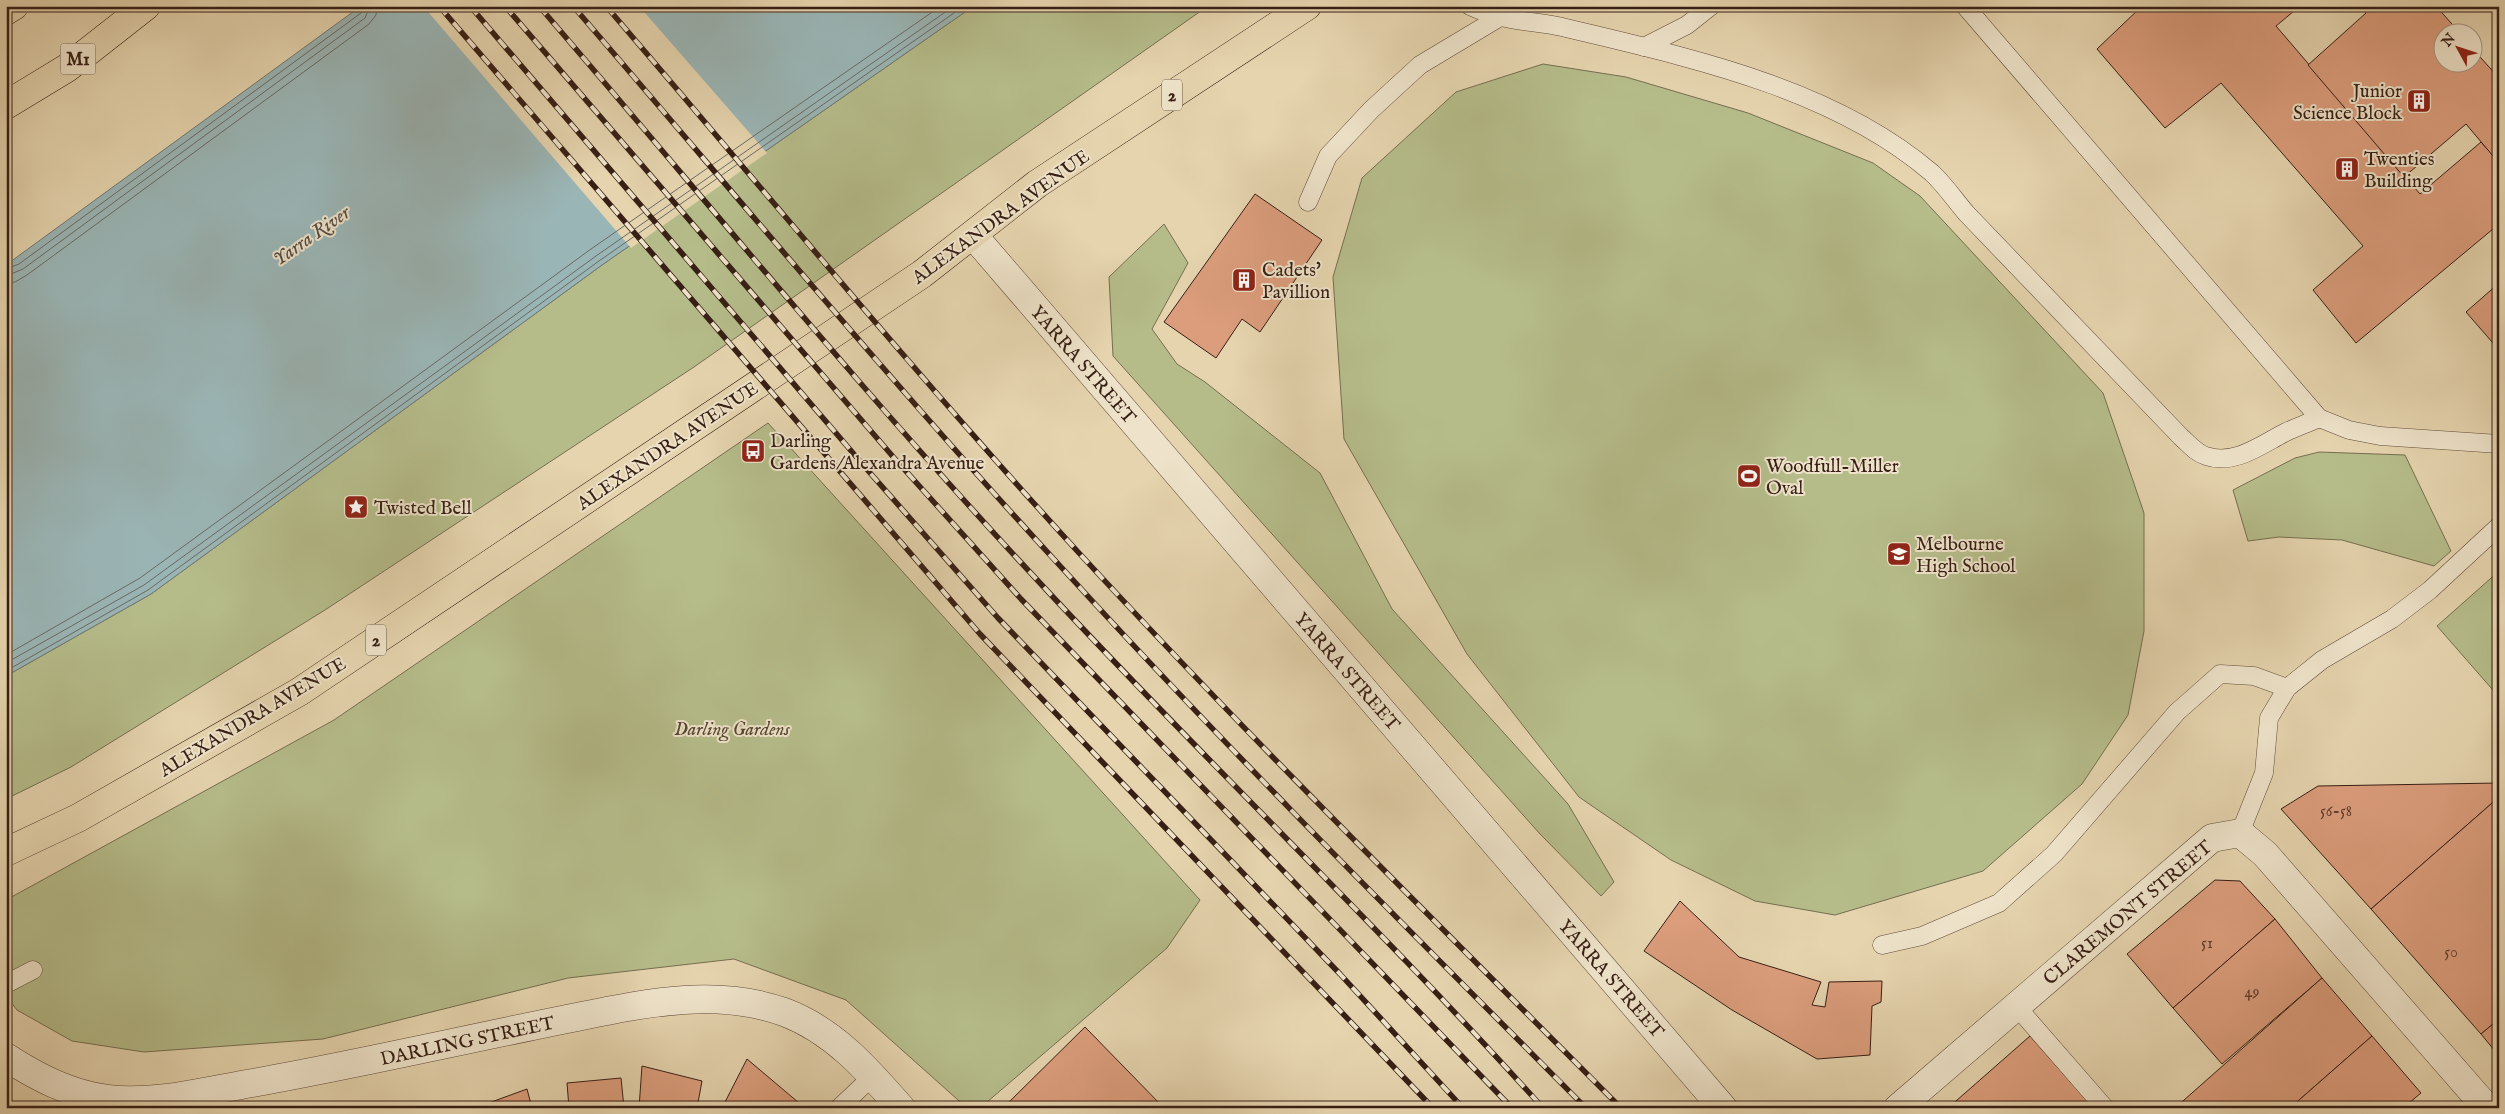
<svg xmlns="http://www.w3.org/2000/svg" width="2505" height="1114" font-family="'IM FELL English',serif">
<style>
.green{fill:#b5bc8a;stroke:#766e50}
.water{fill:#9ab5b5;stroke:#727975}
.pier{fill:#e5d4ae}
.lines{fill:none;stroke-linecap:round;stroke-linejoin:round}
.shore{stroke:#686a65;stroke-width:1}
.building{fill:#db9d7c;stroke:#371f15}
.service-casing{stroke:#624c3b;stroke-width:19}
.minor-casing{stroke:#624c3b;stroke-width:29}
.tertiary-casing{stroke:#624c3b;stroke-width:29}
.primary-casing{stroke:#371f15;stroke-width:29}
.motorway-casing{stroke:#371f15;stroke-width:29}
.service{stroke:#eee3ca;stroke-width:18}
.minor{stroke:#eee3ca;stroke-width:28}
.tertiary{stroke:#eee3ca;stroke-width:28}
.primary{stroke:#e5d4ae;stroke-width:28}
.motorway{stroke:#e5d4ae;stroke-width:28}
.rail-casing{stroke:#371f15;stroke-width:5.5}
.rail{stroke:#eee3ca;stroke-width:4;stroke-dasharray:11;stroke-linecap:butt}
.labels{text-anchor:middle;stroke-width:4;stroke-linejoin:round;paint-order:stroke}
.number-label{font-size:16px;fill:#603e2f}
.shield{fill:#eee3ca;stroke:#6e5a4b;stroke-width:1}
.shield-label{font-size:18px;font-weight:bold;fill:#371f15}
.poi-label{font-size:19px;fill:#371f15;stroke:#eee3ca;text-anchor:start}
.street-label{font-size:19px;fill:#371f15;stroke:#eee3ca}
.park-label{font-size:19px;font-style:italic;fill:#564632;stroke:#eee3ca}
.water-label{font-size:20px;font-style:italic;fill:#554c45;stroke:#eee3ca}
</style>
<rect width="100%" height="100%" fill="#e5d4ae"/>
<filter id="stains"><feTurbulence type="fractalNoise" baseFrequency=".004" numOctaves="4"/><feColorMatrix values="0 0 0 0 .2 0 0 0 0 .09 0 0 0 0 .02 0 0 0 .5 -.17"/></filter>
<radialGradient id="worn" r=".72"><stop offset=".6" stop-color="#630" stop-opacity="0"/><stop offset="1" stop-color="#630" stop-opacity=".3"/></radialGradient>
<g class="green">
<polygon points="970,6 1208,6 694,367 325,610 71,767 6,799 6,676 151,594 602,265 965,12"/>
<polygon points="1543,64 1626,77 1748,113 1873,163 1920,196 2103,393 2144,513 2144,631 2128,715 2082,784 1983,871 1835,915 1755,901 1671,860 1579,797 1467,654 1344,439 1333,277 1362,178 1456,92"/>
<polygon points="1164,224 1188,263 1152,329 1177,364 1205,382 1320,473 1392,609 1568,804 1614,882 1601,896 1540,834 1113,356 1109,277"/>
<polygon points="768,423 1200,900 1167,948 980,1108 967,1108 846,1000 734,959 568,978 323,1039 144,1052 72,1041 17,1010 6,996 6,900 334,720"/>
<polygon points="2319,452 2405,455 2451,551 2434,566 2342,540 2279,537 2248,541 2233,490 2295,458"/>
<polygon points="2499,571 2499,697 2437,626"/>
</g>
<polygon class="water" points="361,6 970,6 965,12 602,265 151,594 6,676 6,265"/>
<polygon class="pier" points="423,6 639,6 767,153 631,248"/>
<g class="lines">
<g class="shore">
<polyline points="6,269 19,264 361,13 363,6"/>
<polyline points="6,276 23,269 365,18 370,6"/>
<polyline points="6,283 15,282 27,275 369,24 376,15 377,6"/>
<polyline points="6,655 140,578 591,249 941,6"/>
<polyline points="6,663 144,585 596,256 954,6"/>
<polyline points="6,671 148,590 599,261 964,6"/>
</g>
</g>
<g class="building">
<polygon points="2142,6 2300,6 2276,26 2420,194 2481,142 2499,162 2499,224 2356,343 2313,290 2363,246 2221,83 2165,128 2097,49"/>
<polygon points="2360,6 2436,6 2459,32 2442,32 2442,62 2472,62 2472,48 2499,78 2499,151 2493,156 2466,124 2404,177 2308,65 2366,13"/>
<polygon points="1255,194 1322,240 1260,332 1242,319 1216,358 1164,322"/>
<polygon points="2499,283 2499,350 2466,312"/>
<polygon points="2499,783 2499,797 2371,909 2281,809 2318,786"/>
<polygon points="2499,797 2499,1019 2481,1034 2371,909"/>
<polygon points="2215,880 2240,881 2275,919 2173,1008 2127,954"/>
<polygon points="1680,901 1739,957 1821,982 1812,1005 1825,1007 1829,982 1882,981 1881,1002 1872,1006 1870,1055 1817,1059 1732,1010 1644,951"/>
<polygon points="2275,919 2322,978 2222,1064 2173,1008"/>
<polygon points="2322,978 2372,1036 2290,1108 2175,1108"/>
<polygon points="2499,1019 2499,1056 2481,1034"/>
<polygon points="1085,1027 1164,1108 1013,1108 1008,1103"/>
<polygon points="2030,1036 2093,1107 1948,1108"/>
<polygon points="2372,1036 2421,1093 2403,1108 2290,1108"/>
<polygon points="747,1059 805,1108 722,1108"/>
<polygon points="642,1066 702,1081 697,1108 639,1108"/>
<polygon points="621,1078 624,1108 569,1108 567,1083"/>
<polygon points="527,1089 532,1108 475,1108"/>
</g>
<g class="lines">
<defs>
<g id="service">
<path d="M1470 6C1479 10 1489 14 1498 16 1519 22 1541 22 1562 27 1686 57 1832 87 1932 173 1944 184 1955 200 1966 213L2181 437C2189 444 2196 453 2206 456 2235 466 2262 444 2286 432 2297 427 2308 423 2319 418"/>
<polyline points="1965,6 2319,418 2349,430 2380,436 2499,444"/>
<polyline points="1644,47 1687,25 1711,6"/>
<polyline points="1308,202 1328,156 1371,110 1420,65 1500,17"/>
<polyline points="2240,833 2264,773 2269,718 2287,688 2322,660 2392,619 2430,590 2499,526"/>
<polyline points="1882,945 1922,936 1999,903 2054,854 2177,712 2220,674 2254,676 2287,688"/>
<polyline points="6,984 33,970"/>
<polyline points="2017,1007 2105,1108"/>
<polyline points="839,1108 873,1076"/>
</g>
<g id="minor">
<polyline points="973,235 1723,1108"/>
<polyline points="1898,1108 2212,838 2240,833 2265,854 2487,1108"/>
</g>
<path id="tertiary" d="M6 1057C37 1077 69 1094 107 1099 157 1105 209 1090 258 1082 363 1063 467 1039 572 1018 642 1004 714 987 784 1012 833 1030 868 1070 901 1108"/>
<polyline id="primary" points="6,852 78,818 299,692 922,274 1037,184 1307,6"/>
<g id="motorway">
<polyline points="6,11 14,6"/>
<polyline points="6,105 67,68 146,6"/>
</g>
</defs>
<use href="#service" class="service-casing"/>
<use href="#minor" class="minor-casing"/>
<use href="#tertiary" class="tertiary-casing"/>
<use href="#primary" class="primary-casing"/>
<use href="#motorway" class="motorway-casing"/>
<use href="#service" class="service"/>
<use href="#minor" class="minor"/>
<use href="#tertiary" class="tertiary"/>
<use href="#primary" class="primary"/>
<use href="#motorway" class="motorway"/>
<defs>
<g id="rail">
<polyline points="439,6 980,634 1433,1108"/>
<polyline points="470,6 871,474 998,618 1340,974 1463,1108"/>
<polyline points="505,6 895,459 1021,599 1512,1108"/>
<path d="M539 6C705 199 866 397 1040 583 1205 761 1381 928 1543 1108"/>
<path d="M573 6C735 194 894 386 1062 568 1231 753 1409 930 1586 1108"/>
<path d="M606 6C763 189 916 375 1079 553 1254 743 1439 925 1621 1108"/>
</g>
</defs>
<use href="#rail" class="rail-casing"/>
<use href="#rail" class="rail"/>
</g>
<defs>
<symbol id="building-square" viewBox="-11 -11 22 22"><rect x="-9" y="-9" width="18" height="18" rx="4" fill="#8f2418" stroke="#eee3ca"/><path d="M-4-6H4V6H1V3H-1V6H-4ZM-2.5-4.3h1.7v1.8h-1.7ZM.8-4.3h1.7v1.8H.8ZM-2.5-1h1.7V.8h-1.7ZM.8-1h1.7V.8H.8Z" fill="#fff"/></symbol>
<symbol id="bus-square" viewBox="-11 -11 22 22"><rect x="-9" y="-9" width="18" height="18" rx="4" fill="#8f2418" stroke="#eee3ca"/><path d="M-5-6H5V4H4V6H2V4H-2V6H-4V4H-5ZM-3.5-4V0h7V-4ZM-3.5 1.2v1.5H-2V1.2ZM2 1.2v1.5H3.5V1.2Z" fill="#fff"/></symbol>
<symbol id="stadium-square" viewBox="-11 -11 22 22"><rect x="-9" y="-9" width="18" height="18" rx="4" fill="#8f2418" stroke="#eee3ca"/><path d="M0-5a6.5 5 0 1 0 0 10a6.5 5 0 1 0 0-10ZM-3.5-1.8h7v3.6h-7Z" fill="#fff"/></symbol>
<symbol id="sight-square" viewBox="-11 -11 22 22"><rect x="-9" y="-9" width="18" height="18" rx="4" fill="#8f2418" stroke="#eee3ca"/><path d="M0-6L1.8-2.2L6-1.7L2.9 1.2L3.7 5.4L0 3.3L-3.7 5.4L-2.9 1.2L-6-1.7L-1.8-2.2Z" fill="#fff"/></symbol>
<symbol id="school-square" viewBox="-11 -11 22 22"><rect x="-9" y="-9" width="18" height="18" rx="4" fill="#8f2418" stroke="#eee3ca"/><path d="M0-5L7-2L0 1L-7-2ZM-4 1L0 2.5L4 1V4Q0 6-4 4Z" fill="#fff"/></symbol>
</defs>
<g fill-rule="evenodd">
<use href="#building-square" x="2405" y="87" width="28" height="28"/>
<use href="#building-square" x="2333" y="155" width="28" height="28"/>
<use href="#building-square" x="1230" y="266" width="28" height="28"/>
<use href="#bus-square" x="739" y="437" width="28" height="28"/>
<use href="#stadium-square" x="1735" y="462" width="28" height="28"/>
<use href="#sight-square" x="342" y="493" width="28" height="28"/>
<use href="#school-square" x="1885" y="540" width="28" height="28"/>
</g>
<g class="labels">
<g class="number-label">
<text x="2336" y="816">56-58</text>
<text x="2207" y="948">51</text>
<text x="2451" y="957">50</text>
<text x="2252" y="997">49</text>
</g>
<g class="shield">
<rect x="60.5" y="43.5" width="35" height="31" rx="4"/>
<rect x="1162" y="79.5" width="20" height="31" rx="4"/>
<rect x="366" y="624.5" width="20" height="31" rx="4"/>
</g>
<g class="shield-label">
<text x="78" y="65">M1</text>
<text x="1172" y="101">2</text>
<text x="376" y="646">2</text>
</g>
<g class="poi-label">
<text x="2402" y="97" text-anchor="end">Junior<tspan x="2402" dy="22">Science Block</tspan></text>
<text x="2364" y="165">Twenties<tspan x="2364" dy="22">Building</tspan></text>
<text x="1262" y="276">Cadets'<tspan x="1262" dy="22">Pavillion</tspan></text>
<text x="770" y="447">Darling<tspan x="770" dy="22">Gardens/Alexandra Avenue</tspan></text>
<text x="1766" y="472">Woodfull-Miller<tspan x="1766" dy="22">Oval</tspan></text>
<text x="374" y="514">Twisted Bell</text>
<text x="1916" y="550">Melbourne<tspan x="1916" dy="22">High School</tspan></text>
</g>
<g class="street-label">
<text transform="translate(1000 216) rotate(-36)" y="7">ALEXANDRA AVENUE</text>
<text transform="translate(1084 364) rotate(49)" y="7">YARRA STREET</text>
<text transform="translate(667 445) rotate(-34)" y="7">ALEXANDRA AVENUE</text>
<text transform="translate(1348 671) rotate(49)" y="7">YARRA STREET</text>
<text transform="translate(252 716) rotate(-31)" y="7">ALEXANDRA AVENUE</text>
<text transform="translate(2127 912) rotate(-40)" y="7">CLAREMONT STREET</text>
<text transform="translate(1612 978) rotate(49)" y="7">YARRA STREET</text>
<text transform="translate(467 1040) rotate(-12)" y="7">DARLING STREET</text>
</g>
<g class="park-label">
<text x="732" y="735">Darling Gardens</text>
</g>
<g class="water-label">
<text transform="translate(311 235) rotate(-35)" y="7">Yarra River</text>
</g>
</g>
<rect width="2505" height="1114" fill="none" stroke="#e5d4ae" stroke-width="25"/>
<rect x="8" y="8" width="2490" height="1099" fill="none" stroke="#371f15" stroke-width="2.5"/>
<rect x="12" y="12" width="2480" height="1089" fill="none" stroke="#371f15"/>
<g transform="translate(2458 48) rotate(310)"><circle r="24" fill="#eee3ca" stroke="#a59582"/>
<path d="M0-4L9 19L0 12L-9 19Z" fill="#8f2418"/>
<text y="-8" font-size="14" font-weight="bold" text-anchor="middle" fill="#371f15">N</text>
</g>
<rect width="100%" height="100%" filter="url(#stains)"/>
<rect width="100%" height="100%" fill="url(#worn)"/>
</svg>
